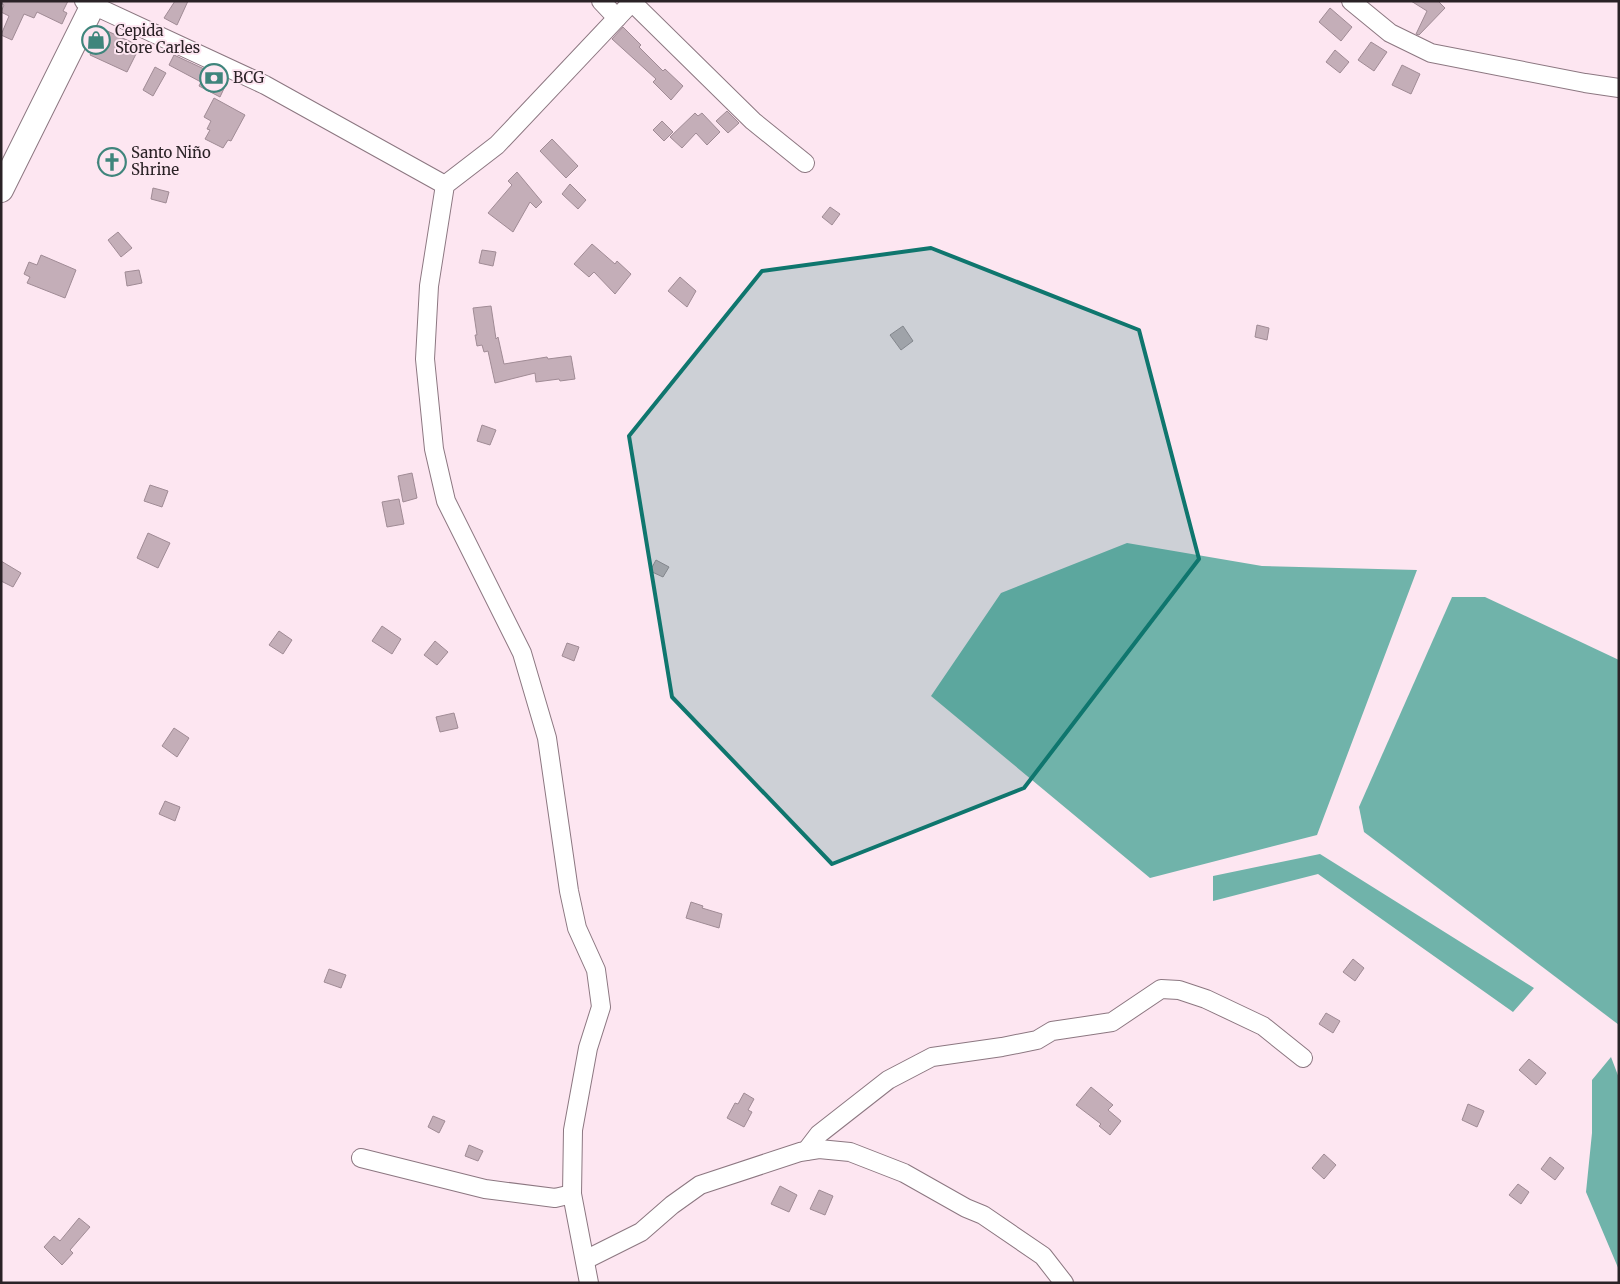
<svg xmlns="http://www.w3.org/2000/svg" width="1620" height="1284" font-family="Merriweather,serif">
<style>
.water{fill:#70b3aa}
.building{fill:#c4aeb8;stroke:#a08b95}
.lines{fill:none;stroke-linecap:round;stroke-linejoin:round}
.minor-casing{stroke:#8c7781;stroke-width:20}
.secondary-casing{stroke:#8c7781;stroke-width:26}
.minor{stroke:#fff;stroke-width:18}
.secondary{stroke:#fff;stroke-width:24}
.marked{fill:#0f766e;fill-opacity:0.2;stroke:#0f766e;stroke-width:4;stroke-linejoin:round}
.labels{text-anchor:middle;stroke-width:4;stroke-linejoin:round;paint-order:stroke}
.poi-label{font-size:15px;fill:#2a2226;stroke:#fde6f1;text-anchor:start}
</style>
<rect width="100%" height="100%" fill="#fde6f1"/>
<g class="water">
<polygon points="1127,543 1262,566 1417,570 1317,835 1150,878 931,696 1001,593"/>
<polygon points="1452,597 1485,597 1619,660 1619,1025 1364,832 1359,807"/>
<polygon points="1320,854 1534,988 1513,1012 1318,874 1213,901 1213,876"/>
<polygon points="1611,1057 1619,1078 1619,1270 1586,1192 1592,1133 1592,1080"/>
</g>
<g class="building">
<polygon points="1,1 68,1 63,11 67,13 62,24 37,12 34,18 24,14 12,40 1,35 9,16 1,12 4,5 1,3"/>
<polygon points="175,1 188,1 177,25 164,18"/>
<polygon points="1411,1 1438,1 1445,8 1419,35 1416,34 1427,11"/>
<polygon points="1330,8 1352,27 1341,41 1319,22"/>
<polygon points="623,27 641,45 639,47 663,71 665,69 683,86 671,100 653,82 656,79 612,39"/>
<polygon points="103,29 140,46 127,72 90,55"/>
<polygon points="1371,42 1387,52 1374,71 1358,60"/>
<polygon points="1335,50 1349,62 1340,73 1326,62"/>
<polygon points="174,55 228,80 220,97 199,86 201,82 169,65"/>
<polygon points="1402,65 1420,74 1411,94 1392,85"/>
<polygon points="155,67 166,73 153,96 143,90"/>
<polygon points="214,98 245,115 231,141 228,140 223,148 205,139 210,130 207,129 211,121 204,117"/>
<polygon points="727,111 739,123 728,133 716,121"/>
<polygon points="695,113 698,116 702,113 720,132 707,145 696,133 682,148 670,137"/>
<polygon points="662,121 673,132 664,141 653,130"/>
<polygon points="552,139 578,166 566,178 540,151"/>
<polygon points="106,149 119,158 110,172 97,163"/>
<polygon points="517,172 542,202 536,208 530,202 513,232 488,213 512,185 508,181"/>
<polygon points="570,184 586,200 578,209 562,194"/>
<polygon points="153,188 169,192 166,203 151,199"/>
<polygon points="830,207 840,214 832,225 822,217"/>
<polygon points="118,232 132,248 121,257 108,240"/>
<polygon points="592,244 615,264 617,261 631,274 615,294 594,272 589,277 574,264"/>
<polygon points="482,250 496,252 493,266 479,263"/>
<polygon points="41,255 76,270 65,298 27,283 30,277 24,274 29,262 37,265"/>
<polygon points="139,270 142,283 127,286 125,272"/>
<polygon points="680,277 696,291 687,307 668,291"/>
<polygon points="491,306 496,339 498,337 504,364 547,357 548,359 571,356 575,379 560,381 559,379 536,382 535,373 495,383 488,351 484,352 482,345 477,346 475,335 477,335 473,308"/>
<polygon points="1257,325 1269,328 1267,340 1255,337"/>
<polygon points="903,326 913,341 901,350 890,335"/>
<polygon points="482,425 496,430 490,445 477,441"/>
<polygon points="412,473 417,498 403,502 398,476"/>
<polygon points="150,485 168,491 162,507 144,501"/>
<polygon points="399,499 404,524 387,527 382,502"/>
<polygon points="148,533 170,543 158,568 137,558"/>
<polygon points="656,560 669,567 663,577 650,571"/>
<polygon points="1,561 21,573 13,587 1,581"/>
<polygon points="382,626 401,639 392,654 372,641"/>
<polygon points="279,631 292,640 283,654 269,645"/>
<polygon points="435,641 448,652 437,665 424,655"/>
<polygon points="567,643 579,647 574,661 562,656"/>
<polygon points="454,713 458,728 440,732 436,717"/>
<polygon points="174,728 189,738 177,757 162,746"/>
<polygon points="165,801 180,807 175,821 159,814"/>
<polygon points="691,902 703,906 702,908 722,914 719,928 686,918"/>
<polygon points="1353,959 1364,968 1355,981 1343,972"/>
<polygon points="329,969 346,975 341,988 324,982"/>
<polygon points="1326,1013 1340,1021 1333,1033 1319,1024"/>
<polygon points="1529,1059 1546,1073 1536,1085 1519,1070"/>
<polygon points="1091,1087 1113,1105 1108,1110 1121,1121 1110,1135 1099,1126 1101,1124 1076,1105"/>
<polygon points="744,1093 754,1099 748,1110 752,1112 744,1127 727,1118 735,1103 738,1104"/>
<polygon points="1468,1104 1484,1111 1477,1127 1462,1120"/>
<polygon points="433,1116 445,1121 439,1133 428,1127"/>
<polygon points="469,1145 483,1151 478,1161 465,1156"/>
<polygon points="1324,1154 1336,1165 1324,1179 1312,1168"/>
<polygon points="1550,1157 1564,1168 1555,1180 1541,1169"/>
<polygon points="1518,1184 1529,1192 1521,1204 1509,1195"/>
<polygon points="780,1186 797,1195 789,1212 771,1204"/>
<polygon points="819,1190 833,1196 825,1215 810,1209"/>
<polygon points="79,1218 90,1227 70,1250 73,1253 62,1265 44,1247 54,1236 60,1241"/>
</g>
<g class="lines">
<defs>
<g id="minor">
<polyline points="84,1 265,85 445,185"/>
<polyline points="601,1 617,18"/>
<polyline points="1351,1 1390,33 1431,53 1585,83 1619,88"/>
<polyline points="632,2 753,121 805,163"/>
<polyline points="806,1151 819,1134 888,1080 932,1057 1002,1047 1037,1040 1052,1031 1112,1022 1161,989 1179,990 1206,999 1263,1026 1303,1058"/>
<polyline points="361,1158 485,1189 555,1198 572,1194"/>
<polyline points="585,1260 641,1232 672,1205 700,1185 800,1152 819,1149 850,1152 904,1173 966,1208 983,1215 1043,1256 1064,1283"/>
<polyline points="589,1283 572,1194 573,1130 588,1048 601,1007 596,970 577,928 569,891 547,738 522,653 446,501 434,449 425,359 429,286 445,185 497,145 633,1"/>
</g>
<polyline id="secondary" points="1,190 95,1"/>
</defs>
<use href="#minor" class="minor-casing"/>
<use href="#secondary" class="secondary-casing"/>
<use href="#minor" class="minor"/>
<use href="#secondary" class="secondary"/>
</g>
<path class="marked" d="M931 248 1139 330 1199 559 1024 788 832 864 672 697 629 436 762 271Z"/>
<defs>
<symbol id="shop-ring" viewBox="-11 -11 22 22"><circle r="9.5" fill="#fde6f1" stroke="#3f857c" stroke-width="1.5"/><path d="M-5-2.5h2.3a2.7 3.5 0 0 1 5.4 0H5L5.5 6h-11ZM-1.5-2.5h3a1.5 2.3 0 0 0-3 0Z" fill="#3f857c"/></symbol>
<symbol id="bank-ring" viewBox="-11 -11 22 22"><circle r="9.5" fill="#fde6f1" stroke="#3f857c" stroke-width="1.5"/><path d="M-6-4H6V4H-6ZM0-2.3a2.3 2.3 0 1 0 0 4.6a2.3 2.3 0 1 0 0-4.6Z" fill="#3f857c"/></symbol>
<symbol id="church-ring" viewBox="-11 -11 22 22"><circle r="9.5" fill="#fde6f1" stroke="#3f857c" stroke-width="1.5"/><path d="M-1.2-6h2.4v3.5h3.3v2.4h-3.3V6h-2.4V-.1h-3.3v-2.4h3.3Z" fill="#3f857c"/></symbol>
</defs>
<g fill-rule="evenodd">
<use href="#shop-ring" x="80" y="24" width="32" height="32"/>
<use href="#bank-ring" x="198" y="62" width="32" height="32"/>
<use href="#church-ring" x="96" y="146" width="32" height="32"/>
</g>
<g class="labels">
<g class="poi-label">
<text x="115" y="36">Cepida<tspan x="115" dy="17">Store Carles</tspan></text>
<text x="233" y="83">BCG</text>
<text x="131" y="158">Santo Niño<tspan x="131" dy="17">Shrine</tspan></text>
</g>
</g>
<rect width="1620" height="1284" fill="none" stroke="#2a2226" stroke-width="5"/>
</svg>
